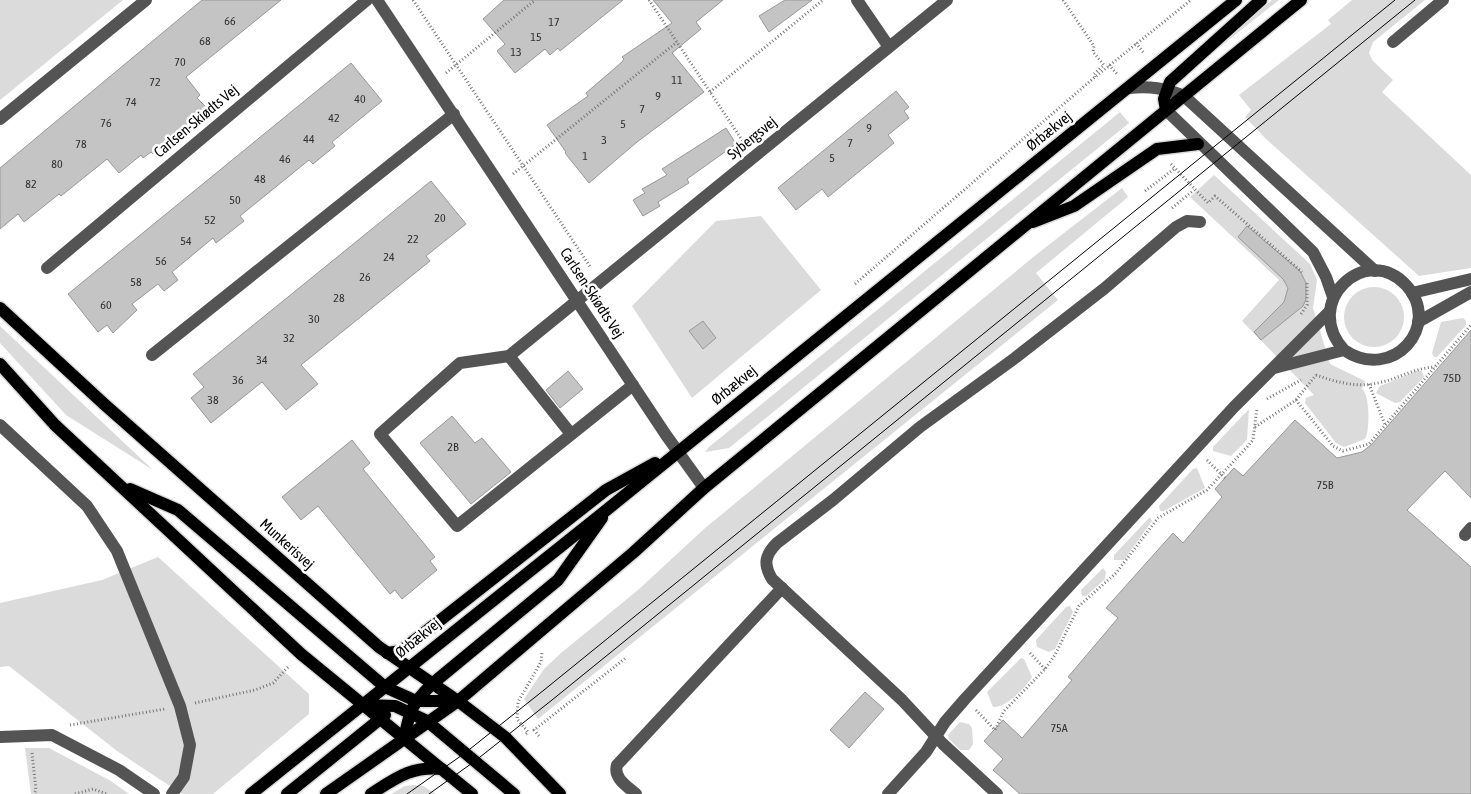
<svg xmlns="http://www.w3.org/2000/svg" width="1471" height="794" font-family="'Asap Condensed',sans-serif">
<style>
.green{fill:#dbdbdb}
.building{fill:#c4c4c4;stroke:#989898}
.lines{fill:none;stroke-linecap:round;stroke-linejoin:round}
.major-casing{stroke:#dbdbdb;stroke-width:15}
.path{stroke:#767676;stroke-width:3;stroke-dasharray:1 2.5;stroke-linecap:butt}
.minor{stroke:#545454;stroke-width:12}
.major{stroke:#000;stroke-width:12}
.tram{stroke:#000;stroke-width:1}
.labels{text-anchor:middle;stroke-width:5;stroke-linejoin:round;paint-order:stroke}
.number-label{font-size:12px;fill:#313131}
.street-label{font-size:15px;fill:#000;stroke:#fff}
</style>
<rect width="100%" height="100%" fill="#fff"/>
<g class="green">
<polygon points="0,0 123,0 0,100"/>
<polygon points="1272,0 1279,0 1202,61"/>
<polygon points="1352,0 1425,0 1373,42 1369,53 1373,61 1393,80 1382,92 1471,175 1471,268 1419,276 1265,138 1245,117 1251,110 1239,95 1331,24 1328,20"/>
<polygon points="1120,112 1129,123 729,448 705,452 709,447"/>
<path d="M1214 175 1310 264 1317 280 1313 308 1330 364 1365 381 1362 389C1370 394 1370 431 1365 439L1344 447 1336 443 1305 403 1306 398 1314 395 1242 321 1279 280 1190 197Z"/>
<polygon points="1122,188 1128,197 1036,273 1058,300 538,719 524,699 544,669 561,653 638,590 704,529 1037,254"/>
<polygon points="761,216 821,290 692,398 632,306 716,221"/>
<circle cx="1374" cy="317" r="30"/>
<polygon points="1463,318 1466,321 1466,325 1437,357 1434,357 1432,353 1441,322"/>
<polygon points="0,326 153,470 66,415 0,343"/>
<polygon points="1417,371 1422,371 1424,377 1400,402 1395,403 1376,393 1380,386"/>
<polygon points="1249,409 1247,440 1231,456 1213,451 1213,447"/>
<polygon points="1197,468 1205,488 1164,511 1160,511 1159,506 1193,469"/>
<polygon points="1150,517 1152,521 1124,560 1114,560 1114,555"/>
<polygon points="158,557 309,694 309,714 213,794 182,794 117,751 9,666 0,667 0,603 102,580"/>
<polygon points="1103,568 1106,572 1105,579 1086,596 1082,596 1081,590"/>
<polygon points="1070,606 1073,612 1055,649 1049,652 1037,647 1036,640 1066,607"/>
<path d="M1021 658 1024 659 1032 677C1025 688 1006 708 993 707L987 692Z"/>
<polygon points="960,722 969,724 972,728 973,744 969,750 960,750 949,739 948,735"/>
<polygon points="25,748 49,748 111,781 129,794 31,794"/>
<polygon points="413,785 423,786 436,794 391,794 405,786"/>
</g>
<g class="building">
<polygon points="202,0 281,0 186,77 200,95 197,98 208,109 192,124 153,154 151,152 143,158 141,155 119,173 107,159 61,196 59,194 24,222 18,214 0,229 0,168"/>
<polygon points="504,0 623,0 560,51 558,48 550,55 545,49 515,73 497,51 505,44 483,19"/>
<polygon points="653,0 723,0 696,22 701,29 672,53 704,92 637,142 589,183 565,153 566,152 547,125 588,96 586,93 622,62 624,59 622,57 672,23"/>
<polygon points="785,0 812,0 769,32 759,16"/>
<polygon points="351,63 382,101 332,142 335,146 313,164 309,160 240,216 244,221 216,243 213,238 172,272 178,280 164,291 158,284 132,304 137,310 113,333 107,325 98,332 68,294"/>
<polygon points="896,91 909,107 904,111 909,118 888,135 894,143 828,197 822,189 796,210 778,188"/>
<polygon points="726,128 736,144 687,179 689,183 658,202 660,206 643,216 633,200 645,193 642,189 667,175 662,169"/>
<polygon points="431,181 466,224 426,256 430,261 301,365 318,384 286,410 262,382 211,423 191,398 204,387 193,374"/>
<polygon points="1247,226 1300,271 1306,283 1306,299 1303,306 1261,340 1254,332 1284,302 1288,288 1283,279 1238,237"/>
<polygon points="703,321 716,338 703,349 689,331"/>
<polygon points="1471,330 1471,498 1445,471 1407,510 1471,567 1471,794 1020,794 993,770 1003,759 984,741 1003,720 1022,738 1072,680 1068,677 1118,618 1106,608 1173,533 1183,543 1222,497 1215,489 1234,468 1243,476 1295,420 1337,458 1362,452 1372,444"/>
<polygon points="568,371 583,389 560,408 546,390"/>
<polygon points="452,416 475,443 482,438 511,472 471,504 420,443"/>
<polygon points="352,440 370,463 363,469 435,557 430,561 437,570 402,599 395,590 390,594 318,506 301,520 282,497"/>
<polygon points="865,692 884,709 849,748 830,730"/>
</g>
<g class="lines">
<defs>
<g id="major">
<polyline points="1166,110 1164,99 1170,82 1261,0"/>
<polyline points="1033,222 1074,206 1157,149 1198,144"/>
<polyline points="0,308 104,404 379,647 458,701 505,737 560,794"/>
<polyline points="0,364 55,425 301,654 472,794"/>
<polyline points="130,489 178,510 385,687 416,701 458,701"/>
<polyline points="387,653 401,651 606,490 655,463"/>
<polyline points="362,705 395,706 427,721 514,794"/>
<path d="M404 739C410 710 411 705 432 684L558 580 602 518"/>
<polyline points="251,794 609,508 1236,0"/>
<polyline points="287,794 385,715"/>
<polyline points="326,794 458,701 634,552 704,488 1301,0"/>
<path d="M371 794C396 778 411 766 442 769"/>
</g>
</defs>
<use href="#major" class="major-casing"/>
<g class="path">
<polyline points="413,0 591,268"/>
<polyline points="649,0 744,143"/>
<polyline points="1063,0 1094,46 1093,52 1104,65 1094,74 1095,77"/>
<polyline points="1136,43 1144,53"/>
<polyline points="1109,65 1117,74"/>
<polyline points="446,73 535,0"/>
<polyline points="710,92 823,0"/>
<polyline points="1171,164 1208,203 1215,196 1302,272"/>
<polyline points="513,174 677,42"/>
<polyline points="1145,191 1174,169"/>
<polyline points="1172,208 1194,190"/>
<polyline points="855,284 1095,77 1191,0"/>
<polyline points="1301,314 1307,305 1307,282"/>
<path d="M1316 375C1336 382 1357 388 1378 383 1398 379 1414 368 1435 367"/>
<polyline points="1369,384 1385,425"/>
<polyline points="1267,399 1301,380"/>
<polyline points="1296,400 1316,375"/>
<polyline points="1255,427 1296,400 1333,446 1343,451 1369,444 1471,325"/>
<polyline points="1207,460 1225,478"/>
<polyline points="1030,653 1045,669"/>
<polyline points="195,703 255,690 273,683 289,666"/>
<polyline points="976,710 995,730 1004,711 1045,669 1055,655 1079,606 1116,573 1158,518 1207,490 1248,446 1253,440 1257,408"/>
<polyline points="70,725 165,709"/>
<polyline points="526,734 528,732 517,719 518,702 541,662 542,652"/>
<polyline points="539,736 534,730 627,657"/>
<polyline points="32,753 36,790 34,794"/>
<polyline points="75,794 93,789 107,794"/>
</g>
<g class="minor">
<polyline points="377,0 666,435 704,488"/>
<polyline points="857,0 889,47"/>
<polyline points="1393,42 1443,0"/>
<path d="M1129 88C1150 86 1165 88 1184 96L1375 271"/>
<polyline points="1166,110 1313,252 1326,277 1333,297"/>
<polyline points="0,119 146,0"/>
<polyline points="47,268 367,0"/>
<polyline points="1412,293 1471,279"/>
<polyline points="1418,322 1471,292"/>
<polyline points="152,355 454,114"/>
<polyline points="509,356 571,434"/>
<path d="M1274 368 1344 350C1393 383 1443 325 1406 285 1366 242 1301 302 1344 350"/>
<polyline points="633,385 457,526 380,434 460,363 509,356 947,0"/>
<polyline points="0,425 87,506 117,551 180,706 190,745 184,777 172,794"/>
<polyline points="1465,535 1471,528"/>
<polyline points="0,737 52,735 119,770 154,794"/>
<path d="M636 794C627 786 613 778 617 765L782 588"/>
<polyline points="888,794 926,752 945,722 965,699 1234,407 1329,312"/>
<path d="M997 794 943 744 902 700 772 579C763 564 765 555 777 543L833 500 920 427 1015 358 1105 288 1176 227 1187 221 1200 222"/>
</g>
<use href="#major" class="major"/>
<g class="tram">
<polyline points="407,794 465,753 544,690 1395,0"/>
<polyline points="429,794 475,761 552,700 1415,0"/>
</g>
</g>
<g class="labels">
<g class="number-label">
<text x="230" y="25">66</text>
<text x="554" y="26">17</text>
<text x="536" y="41">15</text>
<text x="205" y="45">68</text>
<text x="516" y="56">13</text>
<text x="180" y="66">70</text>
<text x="677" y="84">11</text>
<text x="155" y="86">72</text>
<text x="658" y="100">9</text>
<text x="360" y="103">40</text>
<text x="131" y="106">74</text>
<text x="642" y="113">7</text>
<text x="334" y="122">42</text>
<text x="106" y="127">76</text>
<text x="623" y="128">5</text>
<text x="869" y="132">9</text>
<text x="309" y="143">44</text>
<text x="604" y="144">3</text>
<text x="850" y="147">7</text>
<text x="81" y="148">78</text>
<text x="585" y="160">1</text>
<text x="832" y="162">5</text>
<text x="285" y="163">46</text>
<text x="57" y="168">80</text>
<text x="260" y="183">48</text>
<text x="31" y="188">82</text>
<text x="235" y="204">50</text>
<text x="440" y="222">20</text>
<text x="210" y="224">52</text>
<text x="413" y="243">22</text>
<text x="186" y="245">54</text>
<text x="389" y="261">24</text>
<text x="161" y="265">56</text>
<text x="365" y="281">26</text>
<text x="136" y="286">58</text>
<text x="339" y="302">28</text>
<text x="106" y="309">60</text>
<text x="314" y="323">30</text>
<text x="289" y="342">32</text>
<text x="262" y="364">34</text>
<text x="1452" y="382">75D</text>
<text x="238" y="384">36</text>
<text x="213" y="404">38</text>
<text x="453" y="451">2B</text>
<text x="1325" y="489">75B</text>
<text x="1059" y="732">75A</text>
</g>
<g class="street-label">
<text transform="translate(196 121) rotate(-40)" y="5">Carlsen-Skiødts Vej</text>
<text transform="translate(1049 131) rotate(-39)" y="5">Ørbækvej</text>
<text transform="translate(752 138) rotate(-39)" y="5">Sybergsvej</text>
<text transform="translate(592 293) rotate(57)" y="5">Carlsen-Skiødts Vej</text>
<text transform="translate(734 385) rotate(-39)" y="5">Ørbækvej</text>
<text transform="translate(287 544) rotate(42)" y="5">Munkerisvej</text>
<text transform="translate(418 638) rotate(-39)" y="5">Ørbækvej</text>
</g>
</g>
</svg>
